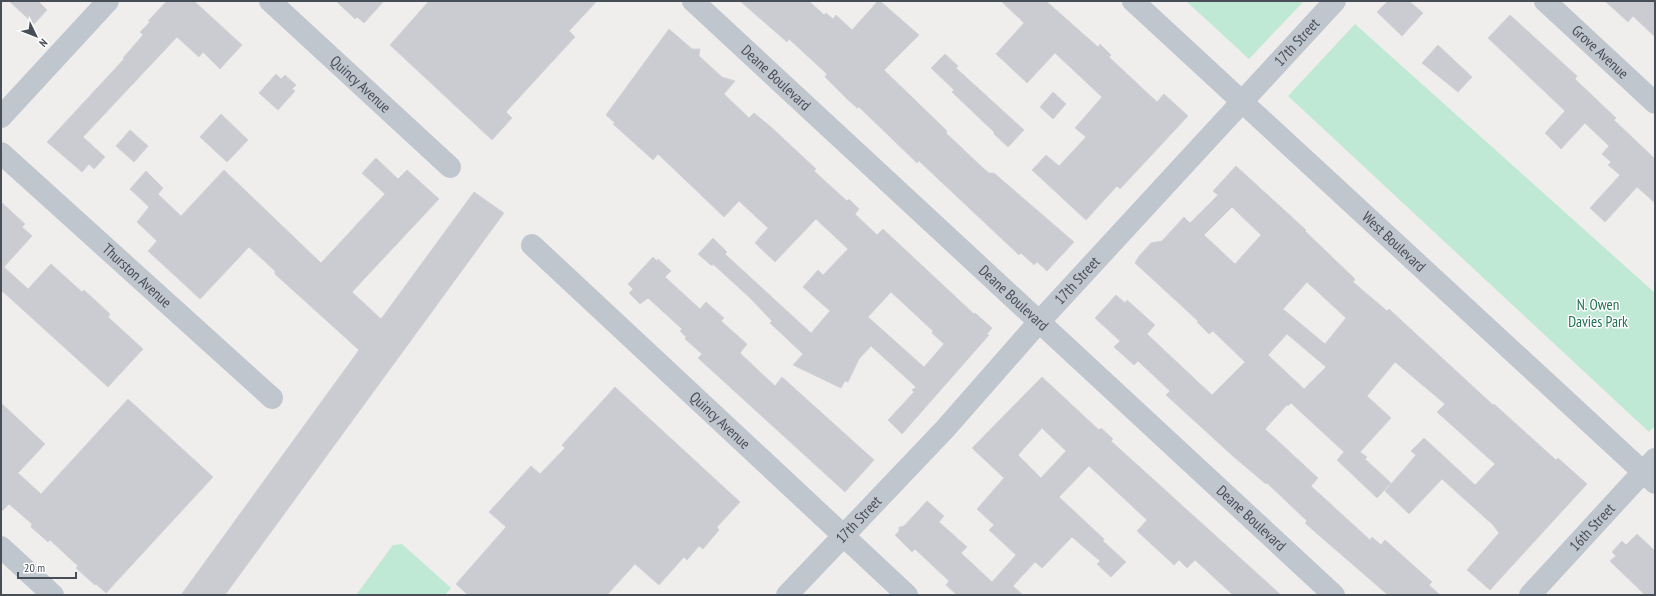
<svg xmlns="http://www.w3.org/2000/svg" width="1656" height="596" font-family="'PT Sans Narrow',sans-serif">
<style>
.green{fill:#c0e9d5}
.building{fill:#cbccd1;stroke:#d2d3d8;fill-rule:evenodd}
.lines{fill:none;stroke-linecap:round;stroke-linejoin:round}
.minor{stroke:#c0c6ce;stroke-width:22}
.labels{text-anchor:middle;stroke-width:3;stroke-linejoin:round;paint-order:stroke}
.street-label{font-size:15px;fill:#484e58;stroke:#fff}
.park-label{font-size:15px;fill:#217154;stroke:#fff}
</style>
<rect width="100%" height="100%" fill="#f0eeed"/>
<g class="green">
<polygon points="1186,1 1304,1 1249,59"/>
<polygon points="1355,24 1655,293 1655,426 1649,432 1288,96"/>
<polygon points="402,544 451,588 445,595 356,595 393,545"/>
</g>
<g class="building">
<polygon points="9,1 38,1 47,10 34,24"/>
<polygon points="167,1 194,1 242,45 220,69 203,52 199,57 177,37 83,137 105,157 94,169 89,164 82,172 47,142 124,59 123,58 143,35 140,32 150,22 148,21"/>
<polygon points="336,1 384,1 364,23 357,17 355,19"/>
<polygon points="429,1 597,1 569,31 575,37 506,112 512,118 492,140 390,45"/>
<polygon points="740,1 809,1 824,15 826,13 833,19 836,15 852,30 878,1 880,1 919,35 884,70 947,131 946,133 983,168 989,173 994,173 1074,242 1047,271 1037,262 1034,265 1021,253 1019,255 919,161 917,163 859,107 857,108 846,98 825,77 827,74 789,39 787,42"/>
<polygon points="1001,1 1046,1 1098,47 1100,44 1111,55 1109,57 1157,102 1164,94 1188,116 1120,189 1117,186 1086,220 1032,170 1046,155 1059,166 1086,137 1075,128 1102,97 1055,53 1027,83 996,54 1024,23"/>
<polygon points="1388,1 1409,1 1423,13 1402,36 1377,12"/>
<polygon points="1605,1 1655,1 1655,37 1633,16 1628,22"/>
<polygon points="1510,15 1577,76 1575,79 1616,118 1614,120 1655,159 1655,203 1637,187 1605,222 1590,208 1620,175 1608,165 1611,162 1602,154 1609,146 1585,123 1561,149 1545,133 1565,111 1488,38"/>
<path d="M669 29 692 49H700L699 56 722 77 735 81 724 94 749 118 754 113 771 127 816 169 814 171 847 201 849 199 859 209 855 214 877 235 883 229 974 314 975 313 992 328 987 334 989 335 902 434 888 420 914 392 912 390 916 387 871 346 859 359 848 382 845 381 841 388 793 365 803 354 770 323 772 321 749 297 713 264 712 266 698 254 713 238 727 252 725 254 811 333 830 311 803 287 818 270 823 275 848 249 816 219 775 262 755 243 768 228 739 201 724 217 658 154 653 160 613 124 615 123 606 115ZM891 292 933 331 932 333 944 344 924 367 868 317Z"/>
<polygon points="1438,45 1472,77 1458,92 1422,63"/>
<polygon points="945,54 958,66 956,68 1024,130 1008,147 994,134 994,132 952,92 954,90 931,68"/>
<polygon points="276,74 281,79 285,75 296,85 292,89 295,91 278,110 259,93"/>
<polygon points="1053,92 1066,104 1053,119 1040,107"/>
<polygon points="221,114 248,140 227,162 200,137"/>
<polygon points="130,130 148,146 134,162 116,146"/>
<polygon points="376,158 398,179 407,170 439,199 352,292 381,319 474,192 504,213 225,595 181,595 359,350 275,274 275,271 249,247 200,299 148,251 157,241 137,222 149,207 130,189 146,171 163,188 158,194 181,216 224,170 321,263 385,194 362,173"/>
<path d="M1236 166 1306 230 1305 231 1355 279 1353 282 1387 311 1389 309 1493 405 1494 404 1556 460 1558 458 1587 484 1490 590 1467 570 1499 533 1493 525 1442 479 1409 514 1385 491 1416 455 1411 451 1424 438 1475 485 1495 464 1437 412 1445 404 1395 362 1367 396 1391 418 1360 452 1367 457 1365 459 1391 483 1377 498 1337 460 1344 452 1291 403 1288 406 1287 405 1265 429 1318 478 1311 486 1370 540 1372 537 1381 545 1385 540 1432 582 1429 585 1440 595H1388L1322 538 1305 523 1307 521 1267 483 1266 484 1235 458 1166 395 1170 391 1138 361 1134 365 1114 347 1120 341 1095 318 1116 295 1125 303 1127 300 1155 325 1147 334 1212 395 1245 362 1213 331 1209 334 1197 322 1198 321 1135 263 1139 256 1151 243 1162 241 1184 217 1190 223 1218 195 1213 191ZM1232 207 1261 235 1235 264 1204 235ZM1307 282 1346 318 1325 344 1283 309ZM1287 334 1326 367 1304 389 1268 355Z"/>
<polygon points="1,202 25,224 22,227 32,236 4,267 28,289 51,264 82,292 84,290 110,314 108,317 143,349 108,387 1,290"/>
<polygon points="653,257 657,261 658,259 671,271 665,277 700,309 706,302 724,318 721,321 747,344 740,353 775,386 782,377 874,460 845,492 698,358 702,354 685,339 686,337 680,331 682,329 648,298 640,304 629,293 633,289 628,284"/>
<path d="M1042 377 1099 430 1101 428 1113 439 1111 441 1281 595H1233L1195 560 1187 568 1179 560 1174 565 1137 531 1147 520 1089 466 1059 497 1104 539 1103 541 1126 562 1111 577 1097 564 1100 561 1072 537 1042 568 1035 562 1013 586 1023 595H957L946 585 949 581 915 549 912 552 895 535 899 531V527L904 526 927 501 944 516 939 522 967 547 961 553 992 582 1016 555 989 530 994 525 977 509 1004 478 972 448ZM1042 428 1066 451 1041 478 1018 455Z"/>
<polygon points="615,387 740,502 717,527 719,530 703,549 699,546 687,560 684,557 659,585 635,564 607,595 468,595 456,584 506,527 489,512 531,466 540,474 565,448 562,445"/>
<polygon points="128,399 213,477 106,593 96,584 95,585 76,568 78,566 50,540 48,542 31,527 32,524 9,504 1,512 1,403 45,444 18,473 41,494"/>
<polygon points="1637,534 1655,551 1655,595 1645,595 1610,561 1616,556 1612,552 1622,541 1626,545"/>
</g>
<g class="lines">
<g class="minor">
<path id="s1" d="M270 1 450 167"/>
<path id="s2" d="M693 1 1334 595"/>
<path id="s3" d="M1133 1 1655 483"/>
<path id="s4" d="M1545 1 1655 103"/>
<polyline points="1,117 108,1"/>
<path id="s5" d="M1 153 272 398"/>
<path id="s6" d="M532 245 907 595"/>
<polyline points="1,547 53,595"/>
<path id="s7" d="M787 595 945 429 1039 322 1335 1"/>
<path id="s8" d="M1530 595 1655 459"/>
</g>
</g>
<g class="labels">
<g class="street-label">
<text dy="5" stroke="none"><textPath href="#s7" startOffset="752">17th Street</textPath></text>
<text dy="5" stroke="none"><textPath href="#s4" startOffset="75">Grove Avenue</textPath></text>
<text dy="5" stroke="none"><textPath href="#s2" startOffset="113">Deane Boulevard</textPath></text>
<text dy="5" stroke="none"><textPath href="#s1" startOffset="123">Quincy Avenue</textPath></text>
<text dy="5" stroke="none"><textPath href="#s3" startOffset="355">West Boulevard</textPath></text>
<text dy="5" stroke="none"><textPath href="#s5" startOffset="183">Thurston Avenue</textPath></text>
<text dy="5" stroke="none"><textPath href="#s7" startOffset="428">17th Street</textPath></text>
<text dy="5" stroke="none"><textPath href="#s2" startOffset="437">Deane Boulevard</textPath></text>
<text dy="5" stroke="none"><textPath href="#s6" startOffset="257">Quincy Avenue</textPath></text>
<text dy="5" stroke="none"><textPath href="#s2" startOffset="761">Deane Boulevard</textPath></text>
<text dy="5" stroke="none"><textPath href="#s7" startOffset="104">17th Street</textPath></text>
<text dy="5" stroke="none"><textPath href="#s8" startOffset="92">16th Street</textPath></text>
</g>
<g class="park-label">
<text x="1598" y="310">N. Owen<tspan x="1598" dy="17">Davies Park</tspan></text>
</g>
</g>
<rect width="1656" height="596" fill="none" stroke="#484e58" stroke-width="4"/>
<g transform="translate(36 36) rotate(133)" stroke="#ffffff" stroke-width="3" paint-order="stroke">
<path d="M0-3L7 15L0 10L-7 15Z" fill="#484e58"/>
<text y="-6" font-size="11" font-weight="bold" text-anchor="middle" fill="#484e58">N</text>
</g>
<path d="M18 572v6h58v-6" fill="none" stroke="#484e58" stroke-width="2"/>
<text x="24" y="572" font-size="12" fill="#484e58" stroke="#ffffff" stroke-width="3" paint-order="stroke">20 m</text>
</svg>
